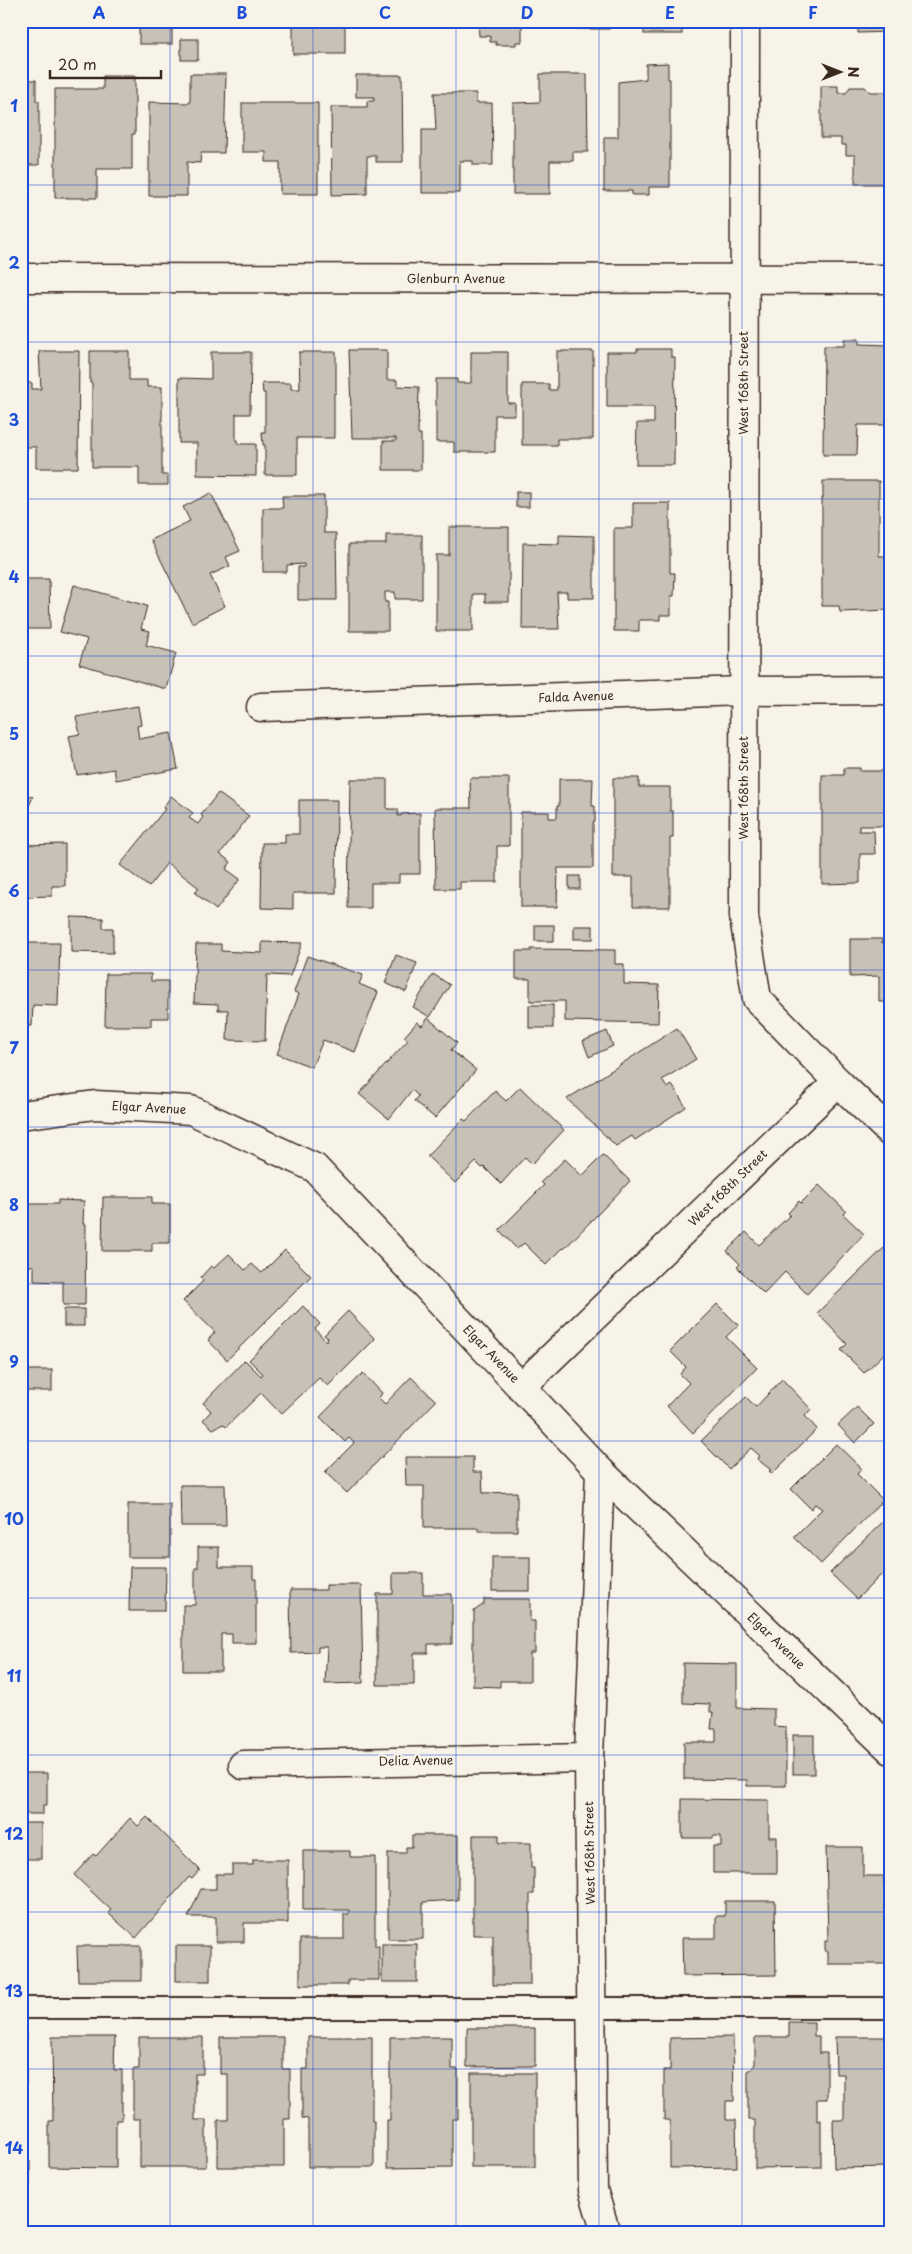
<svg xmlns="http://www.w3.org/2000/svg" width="912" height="2254" font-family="'Playpen Sans',sans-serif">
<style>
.building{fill:#c8c1b6;stroke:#3b2a1e}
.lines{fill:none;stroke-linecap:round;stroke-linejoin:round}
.lane-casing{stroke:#3b2a1e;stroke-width:24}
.street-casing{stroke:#3b2a1e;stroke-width:31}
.secondary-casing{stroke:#3b2a1e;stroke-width:31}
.lane{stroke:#f7f3e8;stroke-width:20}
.street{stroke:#f7f3e8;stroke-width:28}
.secondary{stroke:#f7f3e8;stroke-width:28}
.grid{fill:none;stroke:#1d4ed8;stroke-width:1;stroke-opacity:0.55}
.labels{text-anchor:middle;stroke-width:4.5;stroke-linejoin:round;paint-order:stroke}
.street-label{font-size:12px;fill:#3b2a1e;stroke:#f7f3e8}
.neatline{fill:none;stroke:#1d4ed8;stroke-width:2}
.grid-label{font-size:16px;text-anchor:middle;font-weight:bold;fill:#1d4ed8}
</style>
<rect width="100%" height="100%" fill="#f7f3e8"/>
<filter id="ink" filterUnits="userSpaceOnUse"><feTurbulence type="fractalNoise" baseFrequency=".02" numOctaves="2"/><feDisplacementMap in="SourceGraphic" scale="10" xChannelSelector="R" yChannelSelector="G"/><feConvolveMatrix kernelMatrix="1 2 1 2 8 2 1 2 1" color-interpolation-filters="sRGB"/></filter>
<g filter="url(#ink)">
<g class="building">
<rect x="139" y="21" width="33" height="23"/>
<rect x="293" y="21" width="52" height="33"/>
<polygon points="359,21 407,21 407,26 359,27"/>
<polygon points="478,21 522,21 522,42 516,42 516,45 496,45 496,42 490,42 490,36 479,36"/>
<rect x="577" y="21" width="32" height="8"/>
<rect x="644" y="21" width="38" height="13"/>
<polygon points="822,21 889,21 889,32 858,33 858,25 822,25"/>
<rect x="181" y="39" width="17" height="21"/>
<polygon points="668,63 668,79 670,79 670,187 649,187 649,195 632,195 632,191 604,191 604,137 618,137 618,82 646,79 646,64"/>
<polygon points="190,74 226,74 224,153 201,153 200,163 187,162 187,196 149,196 149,102 190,103"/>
<polygon points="540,74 587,74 588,152 573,152 573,161 550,161 550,194 513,194 513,103 540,102"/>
<polygon points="356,75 402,75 403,162 376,162 376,156 367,156 367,194 332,195 331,107 367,107 367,101 374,101 374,97 356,97"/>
<polygon points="103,76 135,76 135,134 132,134 132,169 97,169 97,198 55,198 55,89 103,89"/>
<polygon points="21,80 36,80 36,101 39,101 39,165 21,165"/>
<polygon points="821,86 838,86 838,93 846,93 850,87 865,87 870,92 891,92 891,184 855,184 855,155 846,155 846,145 841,145 841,138 821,138"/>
<polygon points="434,93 476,93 476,103 492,103 493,165 473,165 473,161 460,161 460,193 422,193 422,130 436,130"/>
<polygon points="242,103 318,103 318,194 280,194 280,162 266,162 266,152 242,152"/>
<polygon points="844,339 859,339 859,344 889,345 889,351 887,351 888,425 858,425 857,455 823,455 824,346 844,346"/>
<polygon points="637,349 671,349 671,357 675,357 674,465 636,465 637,423 654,423 654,407 607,407 607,352 637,352"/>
<polygon points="349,350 387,350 387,380 397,380 397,386 419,387 418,434 421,434 421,470 383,470 383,441 396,441 396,438 352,438"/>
<polygon points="39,351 79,351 78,468 36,468 36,447 21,447 21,383 32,383 32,389 41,389"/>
<polygon points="90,351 129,351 129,380 147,380 147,387 162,387 162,475 168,475 168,485 139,485 139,467 92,467 92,383 90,383"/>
<polygon points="557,351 593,351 593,439 557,439 557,445 522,445 522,384 549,384 549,390 557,390"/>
<polygon points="211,352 251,352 250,414 236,414 236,440 238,440 238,444 256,444 256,476 197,475 197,443 179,443 179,378 211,379"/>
<polygon points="299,352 336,352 336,393 334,393 334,438 297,438 297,475 265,475 265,445 263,445 262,432 265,432 265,393 263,393 262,383 291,383 291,389 300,389"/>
<polygon points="471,352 508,352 508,403 515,403 515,415 495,415 495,452 454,452 454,442 436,442 436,379 457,379 457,383 471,383"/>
<polygon points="823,481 879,481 879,556 889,556 889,610 840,612 839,606 822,606 822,498 823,498"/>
<rect x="516" y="492" width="13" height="15"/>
<polygon points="211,493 240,551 226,557 230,566 210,575 225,606 192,623 151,540 190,521 183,507"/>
<polygon points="282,496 324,496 324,533 336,533 337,600 298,600 298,567 304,567 304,564 287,565 287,572 263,572 263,508 283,508"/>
<polygon points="633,503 670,503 670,573 675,573 674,596 671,596 671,615 660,615 660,620 639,620 639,631 614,631 614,528 633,528"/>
<polygon points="449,527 509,527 509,602 485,602 485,594 473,594 473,631 436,631 436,555 449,555"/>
<polygon points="386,535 422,535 422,599 395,599 395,592 385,592 385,602 388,602 388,631 349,631 349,544 386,544"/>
<polygon points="559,535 594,536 594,598 567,598 567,592 557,592 559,629 522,629 523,543 559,544"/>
<polygon points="21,579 49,579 50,629 21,629"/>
<polygon points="74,585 147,606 141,629 150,631 146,645 176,653 166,689 79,664 87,639 60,632"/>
<polygon points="138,706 141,725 137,726 139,739 171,733 178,769 116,780 114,769 77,775 69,736 80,734 76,717"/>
<polygon points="844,768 860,768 860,771 889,771 889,826 859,826 859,831 874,831 875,854 860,854 860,883 822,884 822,775 844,775"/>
<polygon points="470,778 509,778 509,846 497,846 497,882 460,882 460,889 436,889 435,808 471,808"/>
<polygon points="613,778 639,778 639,787 670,787 670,811 673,811 673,838 670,838 670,907 633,907 633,877 613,877"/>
<polygon points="350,779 387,779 387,809 398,809 398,816 401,816 401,814 420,813 420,874 399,874 399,883 371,883 371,908 348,908"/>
<polygon points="559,779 593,779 592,806 595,806 595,822 593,822 593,868 558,868 557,907 521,907 521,812 549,812 549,818 557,818 557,806 559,806"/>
<polygon points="21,783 26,786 23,793 33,797 21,823"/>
<polygon points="218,793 249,816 220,854 231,862 226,869 240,879 216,910 195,893 199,888 167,863 149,887 120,865 165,809 163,808 171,796 193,813 189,818 198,824 203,817 201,815"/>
<polygon points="299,800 337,800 336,893 293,893 293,909 261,908 262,843 285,843 285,834 299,834"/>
<polygon points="65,844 65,886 52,886 52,896 21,897 21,845"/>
<rect x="569" y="876" width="11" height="13"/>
<polygon points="71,917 103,918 103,928 113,928 113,953 71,952"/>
<rect x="535" y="925" width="19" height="16"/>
<rect x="574" y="926" width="19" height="13"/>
<polygon points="850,939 882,939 882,943 891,943 891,1002 879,1002 879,976 850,977"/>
<polygon points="262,942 302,943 290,976 267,975 265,1041 227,1040 228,1010 218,1010 218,1004 194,1003 196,944 221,944 221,951 262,953"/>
<polygon points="21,943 60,943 58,1006 33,1005 32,1026 21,1026"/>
<polygon points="531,949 615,950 615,964 624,964 624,984 659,985 658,1023 565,1021 565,1001 530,1001 530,979 516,979 516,951 531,951"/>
<polygon points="396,955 417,963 406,992 385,983"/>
<polygon points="307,956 363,975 359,984 378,992 355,1052 323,1040 312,1067 277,1054 299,994 294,992"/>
<polygon points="106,974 151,974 151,981 168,981 168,1018 151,1018 151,1026 105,1026"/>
<polygon points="433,974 450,985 430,1017 413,1007"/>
<rect x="529" y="1005" width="24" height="23"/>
<polygon points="428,1018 457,1043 451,1050 476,1070 435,1118 414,1101 418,1096 412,1090 389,1119 359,1094 408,1040 404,1037 417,1022 422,1026"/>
<polygon points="677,1028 696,1059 662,1080 667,1088 672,1085 686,1107 635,1140 632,1136 616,1146 567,1099"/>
<polygon points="607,1031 613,1046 589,1057 583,1041"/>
<polygon points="520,1087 564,1130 532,1164 525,1157 501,1184 484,1167 482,1168 476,1162 455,1183 427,1156 463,1119 466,1121 495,1091 506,1101"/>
<polygon points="603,1155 630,1181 564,1249 563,1248 546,1265 524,1243 517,1249 499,1230 544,1185 541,1182 565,1159 582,1176"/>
<polygon points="819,1185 846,1211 843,1214 864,1234 807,1294 785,1272 764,1294 737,1267 740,1264 727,1251 746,1232 759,1245 790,1215 788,1213 799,1201 801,1203"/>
<polygon points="103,1197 152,1197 152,1204 170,1204 170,1243 152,1243 152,1251 102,1251"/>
<polygon points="58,1200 84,1201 83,1224 86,1224 85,1305 63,1305 63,1282 34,1281 34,1266 21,1266 21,1204 58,1204"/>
<polygon points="884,1248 891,1255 891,1294 886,1299 891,1303 891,1347 864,1373 841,1350 847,1344 817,1313"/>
<polygon points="285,1250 311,1276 227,1360 208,1340 215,1332 183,1301 203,1281 200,1278 211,1266 214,1268 229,1254 245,1270 252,1264 262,1273"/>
<polygon points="717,1304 738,1325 726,1337 757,1368 693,1433 667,1406 689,1383 680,1374 686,1367 670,1351"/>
<polygon points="303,1306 320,1324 315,1329 326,1341 328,1338 324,1335 348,1311 375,1339 328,1386 319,1378 281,1414 261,1393 226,1427 223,1424 213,1429 203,1420 211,1411 203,1403 245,1360 261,1376 263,1374 249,1360"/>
<rect x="64" y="1309" width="20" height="17"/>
<rect x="21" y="1370" width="31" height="21"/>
<polygon points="363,1373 382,1393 379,1398 385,1404 411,1377 436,1401 347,1493 325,1472 354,1443 349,1438 345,1442 320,1417"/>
<polygon points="782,1379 811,1409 805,1416 817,1429 772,1474 769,1471 771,1470 757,1459 760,1456 751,1448 729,1469 701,1441 746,1397 756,1407"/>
<polygon points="857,1407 874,1424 855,1443 838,1425"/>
<polygon points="836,1444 862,1469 857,1474 883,1500 821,1564 794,1537 822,1509 815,1504 811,1509 791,1489"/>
<polygon points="405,1457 473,1457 473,1472 482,1472 483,1493 517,1492 517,1531 478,1531 478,1528 424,1528 424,1486 406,1486"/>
<polygon points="180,1485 225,1485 226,1526 181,1526"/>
<rect x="128" y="1504" width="42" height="53"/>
<polygon points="891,1514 891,1585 881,1575 857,1599 830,1573"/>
<polygon points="198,1547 219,1547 219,1567 253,1567 253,1579 256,1579 256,1643 232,1643 232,1634 221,1634 221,1671 183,1671 183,1605 195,1605 195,1568 198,1568"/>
<rect x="492" y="1557" width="38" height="34"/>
<polygon points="130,1567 166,1567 165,1611 129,1611"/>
<polygon points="393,1573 423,1573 423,1594 452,1594 452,1644 428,1644 428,1653 414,1653 414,1685 377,1685 377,1594 393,1594"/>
<polygon points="326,1585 361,1585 363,1683 325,1684 327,1647 318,1647 318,1652 291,1653 290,1590 326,1590"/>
<polygon points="484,1599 530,1599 530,1621 535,1621 535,1653 530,1653 530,1681 500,1681 500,1687 473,1686 473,1622 474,1622 474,1611 484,1604"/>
<polygon points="683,1663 737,1664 737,1708 774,1709 774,1726 786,1727 786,1786 747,1786 747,1780 684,1779 684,1742 716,1742 716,1729 711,1729 713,1712 710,1712 710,1704 683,1703"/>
<rect x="793" y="1735" width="21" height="39"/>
<polygon points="21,1773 47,1773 47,1805 43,1805 43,1814 21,1814"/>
<polygon points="682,1799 769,1800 769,1837 777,1837 777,1873 713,1873 713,1846 721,1846 721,1836 713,1836 713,1838 682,1838"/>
<polygon points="147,1817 200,1870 192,1879 189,1877 136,1938 108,1913 111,1910 74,1875 93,1854 96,1856 130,1818 138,1826"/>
<rect x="21" y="1823" width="20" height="36"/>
<polygon points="412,1835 458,1835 458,1900 423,1902 423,1939 388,1939 388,1853 406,1853 406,1847 412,1847"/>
<polygon points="473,1835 499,1835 499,1843 531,1843 531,1868 534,1868 534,1894 530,1894 530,1985 493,1985 493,1935 473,1935"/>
<polygon points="826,1847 863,1847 863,1876 884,1876 884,1885 891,1885 891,1935 886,1935 887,1964 828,1964 828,1951 825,1951 825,1941 828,1941"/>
<polygon points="303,1851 350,1851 350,1857 375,1857 375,1946 379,1946 379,1980 348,1980 348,1985 300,1985 300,1939 344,1939 344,1914 349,1914 349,1910 303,1910"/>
<polygon points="253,1860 288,1860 288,1923 244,1923 244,1942 216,1942 216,1917 188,1917 201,1889 216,1889 216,1874 232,1874 232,1865 253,1865"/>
<polygon points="725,1901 775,1901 776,1975 683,1976 682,1938 716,1938 716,1916 725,1916"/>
<rect x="382" y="1944" width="35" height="38"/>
<polygon points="77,1946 141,1946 141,1981 78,1981"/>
<rect x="176" y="1946" width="34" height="35"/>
<polygon points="789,2022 814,2022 814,2036 819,2036 819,2053 827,2053 827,2099 817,2099 817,2121 821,2120 821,2167 755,2168 755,2120 748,2120 748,2070 751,2070 755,2064 755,2037 789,2037"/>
<polygon points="467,2028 535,2028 535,2066 467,2067"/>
<polygon points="21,2032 26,2032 26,2161 30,2161 30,2185 21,2185"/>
<polygon points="52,2037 115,2037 114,2070 122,2070 122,2120 116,2120 116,2168 49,2167 49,2121 53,2121"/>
<polygon points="139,2037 203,2037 203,2074 195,2074 195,2120 206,2120 206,2167 140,2167 140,2119 133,2119 133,2069 139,2069"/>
<polygon points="220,2037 283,2037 283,2069 290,2069 290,2119 284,2119 284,2167 218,2167 218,2120 228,2120 228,2074 220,2074"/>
<polygon points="308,2037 372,2037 372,2121 374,2121 374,2167 308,2167 308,2119 302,2118 302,2069 308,2069"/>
<polygon points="390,2037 452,2037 452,2069 458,2069 458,2119 452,2119 452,2167 387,2168 387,2120 390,2120"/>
<polygon points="733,2037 734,2101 726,2101 726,2120 736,2120 737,2167 670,2168 670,2120 664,2120 664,2070 670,2070 670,2038"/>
<polygon points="835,2037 891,2037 891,2167 834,2168 833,2120 844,2120 844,2074 836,2074"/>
<rect x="471" y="2073" width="64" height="94"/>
</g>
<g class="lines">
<defs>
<polyline id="lane" points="21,2008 891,2008"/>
<g id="street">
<polyline points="21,278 891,279"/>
<polyline points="261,707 744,691 891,690"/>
<polyline points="21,1115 95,1105 191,1110 315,1168 600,1471 891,1750"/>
<polyline points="522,1386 838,1082"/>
<polyline points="600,1471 589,1758 593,2190 606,2233"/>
<polyline points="243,1765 589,1758"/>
</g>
<polyline id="secondary" points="745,21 744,917 757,999 838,1082 891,1133"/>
</defs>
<use href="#lane" class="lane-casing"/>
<use href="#street" class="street-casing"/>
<use href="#secondary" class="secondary-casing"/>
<use href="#lane" class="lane"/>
<use href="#street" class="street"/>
<use href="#secondary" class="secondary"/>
</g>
</g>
<path class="grid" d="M170 21V2233M313 21V2233M456 21V2233M599 21V2233M742 21V2233M21 185H891M21 342H891M21 499H891M21 656H891M21 813H891M21 970H891M21 1127H891M21 1284H891M21 1441H891M21 1598H891M21 1755H891M21 1912H891M21 2069H891"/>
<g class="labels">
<g class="street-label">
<text x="456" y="283">Glenburn Avenue</text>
<text transform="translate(744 383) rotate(-90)" y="4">West 168th Street</text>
<text transform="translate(576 697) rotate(-2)" y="4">Falda Avenue</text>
<text transform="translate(744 788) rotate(-90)" y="4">West 168th Street</text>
<text transform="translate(149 1108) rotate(3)" y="4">Elgar Avenue</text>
<text transform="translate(728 1188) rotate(-44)" y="4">West 168th Street</text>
<text transform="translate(491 1354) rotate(46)" y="4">Elgar Avenue</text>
<text transform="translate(776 1641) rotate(44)" y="4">Elgar Avenue</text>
<text transform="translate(416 1761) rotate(-1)" y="4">Delia Avenue</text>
<text transform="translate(590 1853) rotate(-91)" y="4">West 168th Street</text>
</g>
</g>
<rect width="912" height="2254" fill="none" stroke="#f7f3e8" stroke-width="55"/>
<g transform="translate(840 72) rotate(90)" stroke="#f7f3e8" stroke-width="4" paint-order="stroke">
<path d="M0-4L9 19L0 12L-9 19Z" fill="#3b2a1e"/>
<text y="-8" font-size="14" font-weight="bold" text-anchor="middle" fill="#3b2a1e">N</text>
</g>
<path d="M50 70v8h111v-8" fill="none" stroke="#3b2a1e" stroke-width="2.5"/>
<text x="58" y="70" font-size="15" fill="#3b2a1e" stroke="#f7f3e8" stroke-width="4" paint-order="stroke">20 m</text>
<rect x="28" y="28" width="856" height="2198" class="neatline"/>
<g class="grid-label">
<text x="99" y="19">A</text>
<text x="242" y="19">B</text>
<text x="385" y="19">C</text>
<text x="527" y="19">D</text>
<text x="670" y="19">E</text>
<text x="813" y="19">F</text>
<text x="14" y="112">1</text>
<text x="14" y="269">2</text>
<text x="14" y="426">3</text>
<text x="14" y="583">4</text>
<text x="14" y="740">5</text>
<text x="14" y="897">6</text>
<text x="14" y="1054">7</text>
<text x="14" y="1211">8</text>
<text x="14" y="1368">9</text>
<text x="14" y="1525">10</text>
<text x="14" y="1682">11</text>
<text x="14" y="1840">12</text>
<text x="14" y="1997">13</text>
<text x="14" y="2154">14</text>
</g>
</svg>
